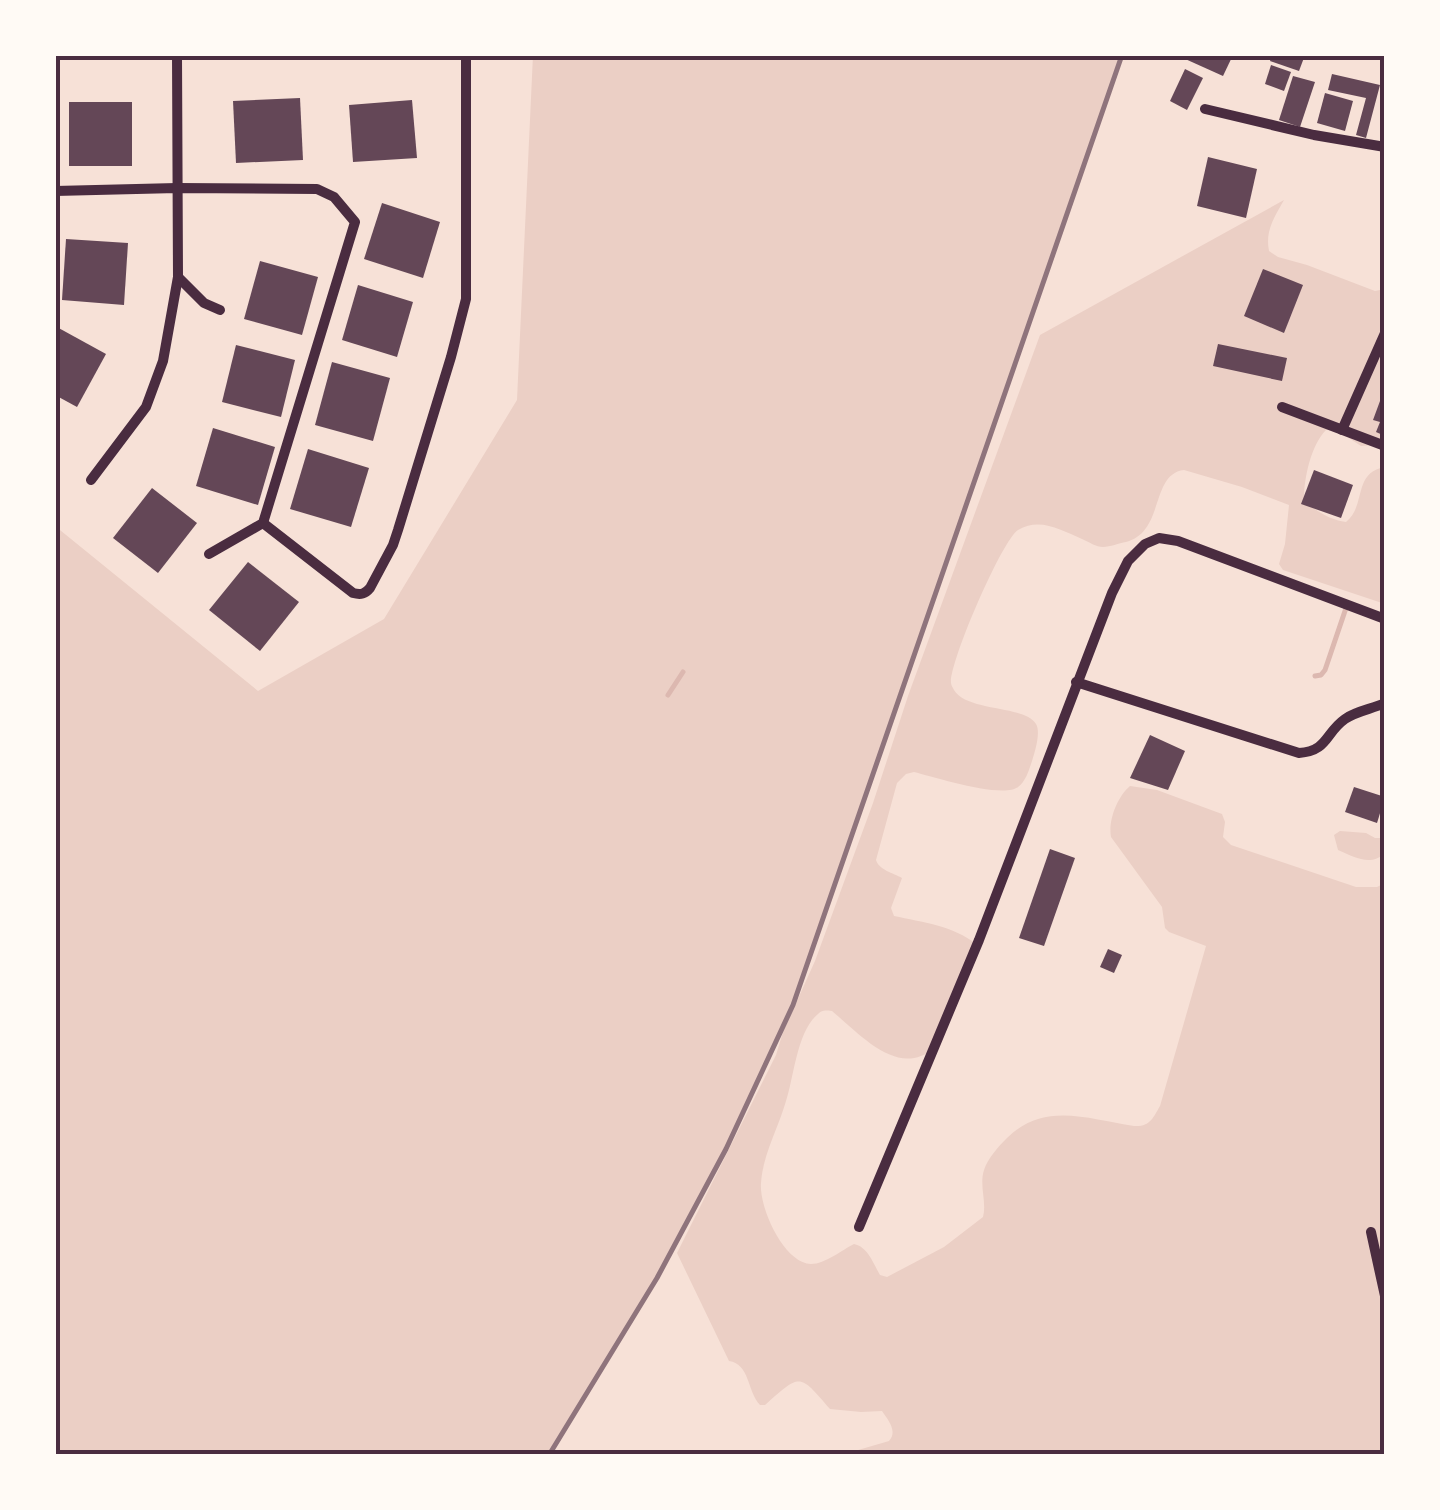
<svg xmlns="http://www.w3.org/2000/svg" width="1440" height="1510" font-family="Signika,sans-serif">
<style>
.green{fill:#ebcfc5}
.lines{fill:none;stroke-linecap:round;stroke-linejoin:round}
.stream{stroke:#dcb8b0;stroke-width:5}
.building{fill:#644757}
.minor{stroke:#4a2c40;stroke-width:10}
.rail{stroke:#8f747c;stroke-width:5}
.neatline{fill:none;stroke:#4a2c40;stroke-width:4}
</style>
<rect width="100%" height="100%" fill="#f7e1d7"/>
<g class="green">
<polygon points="533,55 1122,55 793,1005 726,1149 657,1278 549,1455 55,1455 55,526 258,691 384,619 517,400"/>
<path d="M1284 200C1274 218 1265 231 1269 251L1278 257 1307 265 1375 291 1385 289V444L1361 446 1335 429 1326 430C1311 445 1304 478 1304 499 1315 511 1330 520 1346 522 1367 505 1352 473 1385 467V604L1283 570 1279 564 1285 544 1289 505 1242 487 1184 470C1150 474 1165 532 1126 542 1119 543 1110 547 1103 547 1096 547 1089 542 1082 539 1061 530 1040 517 1018 530 1002 540 949 663 951 683 951 685 953 688 954 690 967 712 1025 705 1036 724 1041 732 1035 752 1032 761 1029 770 1026 781 1018 787 1003 799 934 777 914 772L906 774 897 783 876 860C879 870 893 873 902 878L891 908 894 916C922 922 954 926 976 944L934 1048C898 1079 860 1034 832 1011 826 1011 823 1009 818 1014 797 1031 794 1077 786 1101 778 1129 763 1154 761 1183 759 1208 784 1263 811 1264 825 1264 842 1250 854 1244 868 1247 873 1263 880 1275L887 1277 944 1247 983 1217C987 1202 979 1186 984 1170 988 1158 998 1147 1007 1138 1044 1101 1088 1119 1134 1126 1150 1127 1153 1118 1160 1106L1206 946 1169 932 1165 928 1162 907 1111 837C1108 821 1117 797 1130 786L1157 790 1222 814 1225 822 1223 837 1231 845 1356 887H1377L1385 883V1455H841L889 1441C898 1431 888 1420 882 1411L861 1412 830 1409C799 1373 801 1373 765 1405H760C747 1391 750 1364 729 1361L677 1253 776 1055 783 1032 815 961 873 803 908 696 1040 335Z"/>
<path d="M1340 831 1366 833 1375 838H1385V853C1370 867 1355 857 1338 850L1334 835Z"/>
</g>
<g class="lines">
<g class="stream">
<polyline points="1315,676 1321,675 1325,670 1346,608"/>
<polyline points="668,695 683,672"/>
</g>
</g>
<g class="building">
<polygon points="1185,55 1233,55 1223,76 1183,58"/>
<polygon points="1272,55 1305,55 1299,71 1270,61"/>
<polygon points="1271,65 1291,72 1284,91 1265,84"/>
<polygon points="1185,69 1203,78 1187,110 1170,101"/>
<polygon points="1332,74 1380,85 1366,138 1356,135 1366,98 1328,90"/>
<polygon points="1293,76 1315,82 1300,127 1279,120"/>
<polygon points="1325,93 1353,101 1345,131 1317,123"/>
<polygon points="300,98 303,160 236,163 233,101"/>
<polygon points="412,100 417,158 353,162 349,105"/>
<rect x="69" y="102" width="63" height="64"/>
<polygon points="1208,157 1257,169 1246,218 1197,206"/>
<polygon points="382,203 440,222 423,278 364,259"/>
<polygon points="66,239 128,243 124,305 62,300"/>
<polygon points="260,261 318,277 302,335 244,319"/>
<polygon points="1263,269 1303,285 1284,333 1244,316"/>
<polygon points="358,285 413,302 397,357 342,340"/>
<polygon points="55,326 106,354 77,407 55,395"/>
<polygon points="1218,344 1287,358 1282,381 1213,366"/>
<polygon points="236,345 295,360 281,417 222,402"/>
<polygon points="332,362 390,378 373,441 315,425"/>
<polygon points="1380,401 1385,403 1385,436 1376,432 1380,422 1373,420"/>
<polygon points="213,428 275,447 258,505 196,486"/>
<polygon points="308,449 369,468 351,527 290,509"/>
<polygon points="1314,470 1353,485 1341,518 1301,504"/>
<polygon points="152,488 197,523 158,573 113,538"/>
<polygon points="248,562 299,602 260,651 209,610"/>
<polygon points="1150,735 1185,751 1168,790 1130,778"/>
<polygon points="1354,787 1385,797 1377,823 1345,812"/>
<polygon points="1050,849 1075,858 1044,946 1019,938"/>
<polygon points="1108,949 1122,955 1114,973 1100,967"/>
</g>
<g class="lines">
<g class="minor">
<polyline points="1205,109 1314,135 1385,147"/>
<polyline points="55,191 177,188 317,189 334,197 355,222 263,523 209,554"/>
<polyline points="178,277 204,303 220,310"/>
<polyline points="1282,407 1385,446"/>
<polyline points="1342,430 1385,333"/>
<polyline points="91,480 146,407 163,361 178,277 177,55"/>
<path d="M263 523 353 593C361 595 365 594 370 588L393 545 398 530 451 357 466 299V55"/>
<path d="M1076 682 1299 753C1328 751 1325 733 1345 719 1356 711 1372 709 1385 703"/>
<polyline points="859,1227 979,940 1112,593 1128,561 1145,544 1159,538 1178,541 1385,619"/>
<polyline points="1371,1232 1385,1296"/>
</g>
<polyline class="rail" points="549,1455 657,1278 726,1149 793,1005 1122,55"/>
</g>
<rect width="1440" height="1510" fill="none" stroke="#fffaf5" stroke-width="115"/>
<rect x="58" y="58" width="1324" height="1394" class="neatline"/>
</svg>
